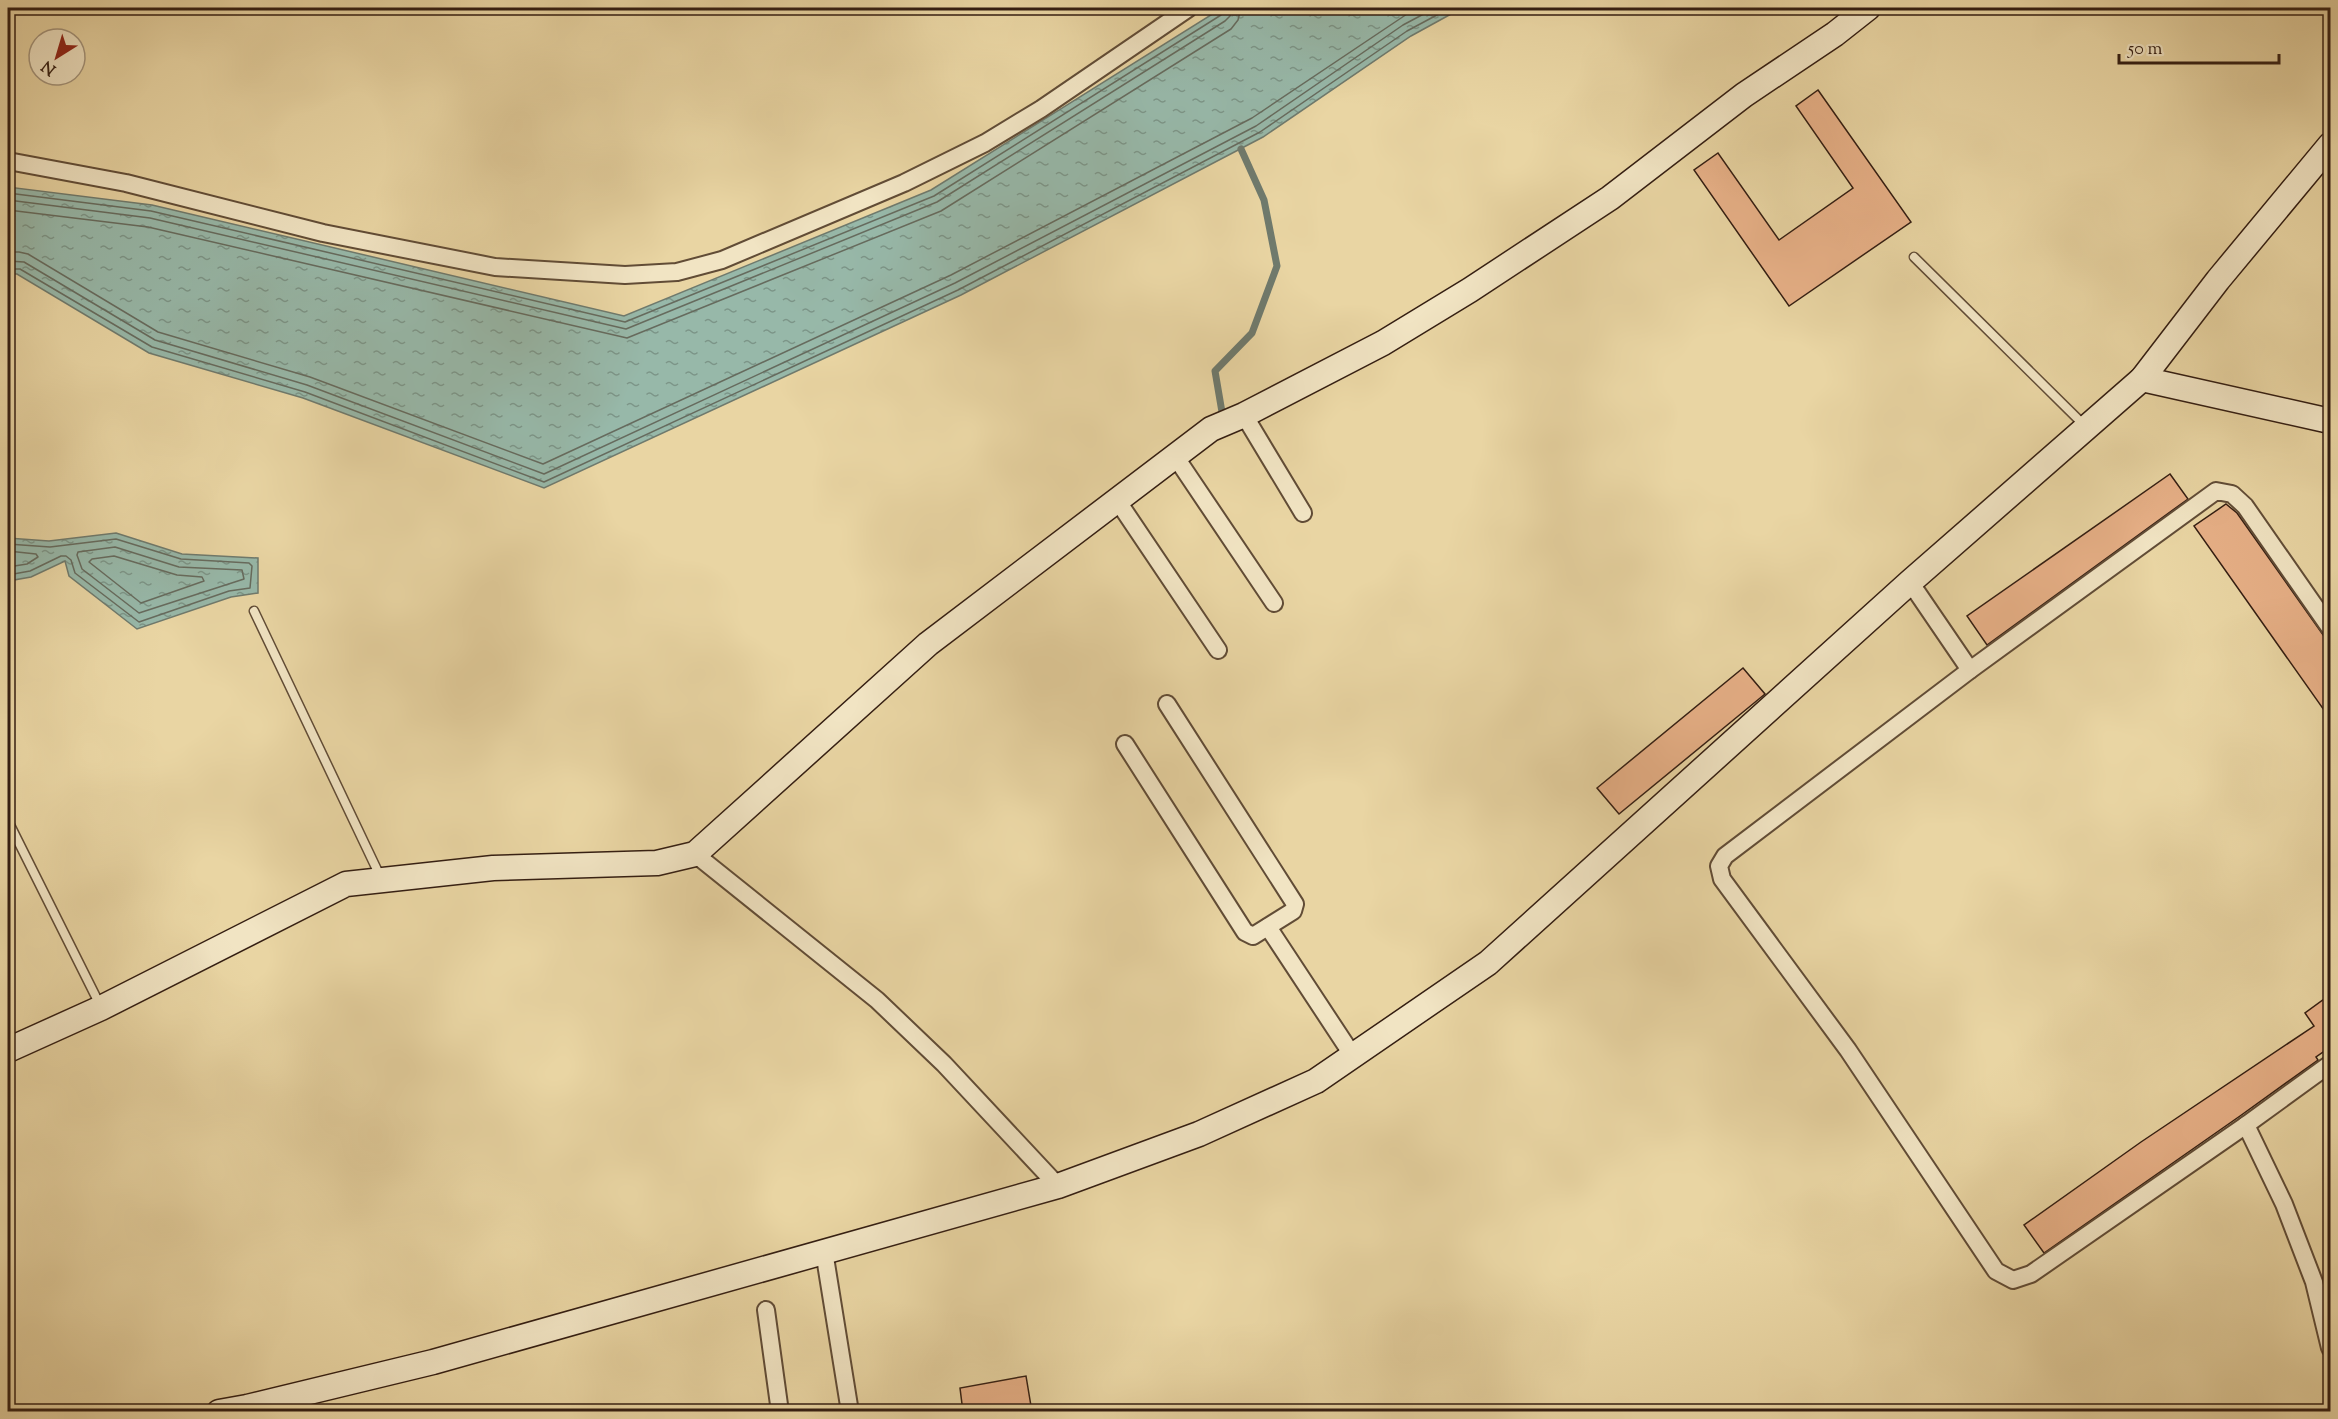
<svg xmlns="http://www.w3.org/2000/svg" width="2338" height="1419" font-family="'Sorts Mill Goudy',serif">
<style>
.water{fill:url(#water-ripples);stroke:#6f7a6d;stroke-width:1.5}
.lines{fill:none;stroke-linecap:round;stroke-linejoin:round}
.shore{stroke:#666b5e;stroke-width:1.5}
.stream{stroke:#6f7a6d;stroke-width:7}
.building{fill:#e7b087;stroke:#341e12;stroke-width:1.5}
.lane-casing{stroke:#614c36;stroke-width:11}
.street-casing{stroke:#614c36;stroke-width:20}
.secondary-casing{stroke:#341e12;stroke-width:27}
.lane{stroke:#f1e4c3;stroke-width:8}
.street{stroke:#f1e4c3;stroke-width:16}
.secondary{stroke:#f1e4c3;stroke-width:24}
</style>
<defs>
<pattern id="water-ripples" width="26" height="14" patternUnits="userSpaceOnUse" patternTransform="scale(1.5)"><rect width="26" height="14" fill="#97b8a9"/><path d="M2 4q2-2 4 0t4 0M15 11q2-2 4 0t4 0" fill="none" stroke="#7c9588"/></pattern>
</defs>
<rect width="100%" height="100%" fill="#e9d5a3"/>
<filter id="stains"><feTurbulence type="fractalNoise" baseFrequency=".00333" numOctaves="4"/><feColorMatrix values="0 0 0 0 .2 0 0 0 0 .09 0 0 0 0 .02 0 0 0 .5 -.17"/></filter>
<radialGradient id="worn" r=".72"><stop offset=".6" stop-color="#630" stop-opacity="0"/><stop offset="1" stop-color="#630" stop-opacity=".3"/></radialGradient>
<g class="water">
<polygon points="1222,8 1462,8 1411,36 1263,137 961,295 544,488 303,398 149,353 17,274 8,274 8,187 152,205 624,316 931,190"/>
<polygon points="116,533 182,554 258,558 258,593 231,597 137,629 69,576 65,561 31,577 8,581 8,538 49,541"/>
</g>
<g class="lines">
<g class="shore">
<polyline points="8,193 151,211 625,322 934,196 1221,15 1224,8"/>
<polyline points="8,200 150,218 626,329 937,202 1225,21 1230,16 1232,8"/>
<polyline points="8,210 148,227 627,338 941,211 1231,29 1238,20 1241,8"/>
<polyline points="8,252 19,252 28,254 158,332 310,377 543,464 951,275 1252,118 1416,8"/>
<polyline points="8,261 24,262 155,340 307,385 544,474 955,283 1256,126 1403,25 1435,8"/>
<polyline points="8,269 20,269 152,347 305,392 544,482 958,290 1260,132 1407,31 1450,8"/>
<polyline points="8,544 50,547 116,539 181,559 249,563 252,566 250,588 229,591 139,622 75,573 71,560 66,556 61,556 30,571 8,575"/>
<polygon points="115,547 179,567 242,570 244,579 139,613 82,569 77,555 78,552"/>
<polyline points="8,551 36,554 38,557 27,564 8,567"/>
<polygon points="114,556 177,575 202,577 204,581 141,603 89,562 92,559"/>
</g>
<polyline class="stream" points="1223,418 1215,371 1252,333 1277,266 1264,200 1241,149"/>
</g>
<g class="building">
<polygon points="1818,90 1911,222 1789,306 1694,170 1718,153 1779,240 1853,188 1796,106"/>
<polygon points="2170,474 2188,499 1987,645 1967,616"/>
<polygon points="2226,504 2237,513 2331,646 2331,720 2194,526"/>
<polygon points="1743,668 1765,694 1619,814 1597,788"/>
<polygon points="2331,994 2331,1050 2329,1048 2316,1057 2318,1060 2240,1116 2044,1253 2024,1225 2141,1142 2314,1026 2305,1013"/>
<polygon points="1026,1376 1032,1412 963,1412 960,1388"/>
</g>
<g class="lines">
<defs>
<g id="lane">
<polyline points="1914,257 2086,427"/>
<polyline points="254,611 380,876"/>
<polyline points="8,821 100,1005"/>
</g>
<g id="street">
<polyline points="8,161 126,183 323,233 495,267 625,275 677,272 722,260 904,183 985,143 1041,109 1189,8"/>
<polyline points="1244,415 1303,513"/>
<polyline points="1175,456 1274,603"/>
<polyline points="1117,500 1218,650"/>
<polyline points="1910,582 1970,670"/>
<polyline points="2330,628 2245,506 2232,494 2216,491 1970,670 1725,856 1719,866 1722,879 1848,1050 1996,1271 2013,1280 2031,1274 2246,1125 2330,1064"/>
<polyline points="1125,744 1245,932 1253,936 1293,911 1295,904 1167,704"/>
<polyline points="695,854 877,1000 944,1064 1058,1186"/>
<polyline points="1268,927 1353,1056"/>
<polyline points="2246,1125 2284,1204 2314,1282 2330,1348"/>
<polyline points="824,1251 850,1412"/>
<polyline points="766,1310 780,1412"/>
</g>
<g id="secondary">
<polyline points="2142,379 2330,421"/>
<polyline points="8,1050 101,1008 346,884 493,868 657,863 695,854 928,644 1211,429 1244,415 1383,343 1470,290 1610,198 1744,95 1835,34 1868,8"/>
<polyline points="219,1412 247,1407 433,1362 1058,1186 1199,1134 1316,1081 1488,963 1910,582 2142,379 2218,280 2330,145"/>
</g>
</defs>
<use href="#lane" class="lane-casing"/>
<use href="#street" class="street-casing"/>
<use href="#secondary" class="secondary-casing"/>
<use href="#lane" class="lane"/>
<use href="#street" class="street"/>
<use href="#secondary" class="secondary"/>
</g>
<rect width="2338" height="1419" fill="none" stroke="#e9d5a3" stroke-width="30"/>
<rect x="9" y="9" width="2320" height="1401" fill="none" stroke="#341e12" stroke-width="3"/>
<rect x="15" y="15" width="2308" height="1389" fill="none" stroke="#341e12" stroke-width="1.5"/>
<g transform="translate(57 57) rotate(217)"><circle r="28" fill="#f1e4c3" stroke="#a5957c" stroke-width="1.5"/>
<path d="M0-4.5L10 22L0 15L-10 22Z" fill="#8f2418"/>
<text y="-9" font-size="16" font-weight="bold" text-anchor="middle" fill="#341e12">N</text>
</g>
<path d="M2119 54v9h160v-9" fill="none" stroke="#341e12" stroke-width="3"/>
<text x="2128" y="54" font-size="18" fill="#341e12" stroke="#f1e4c3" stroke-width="4.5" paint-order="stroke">50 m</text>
<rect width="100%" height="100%" filter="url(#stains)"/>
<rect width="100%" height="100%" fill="url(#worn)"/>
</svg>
